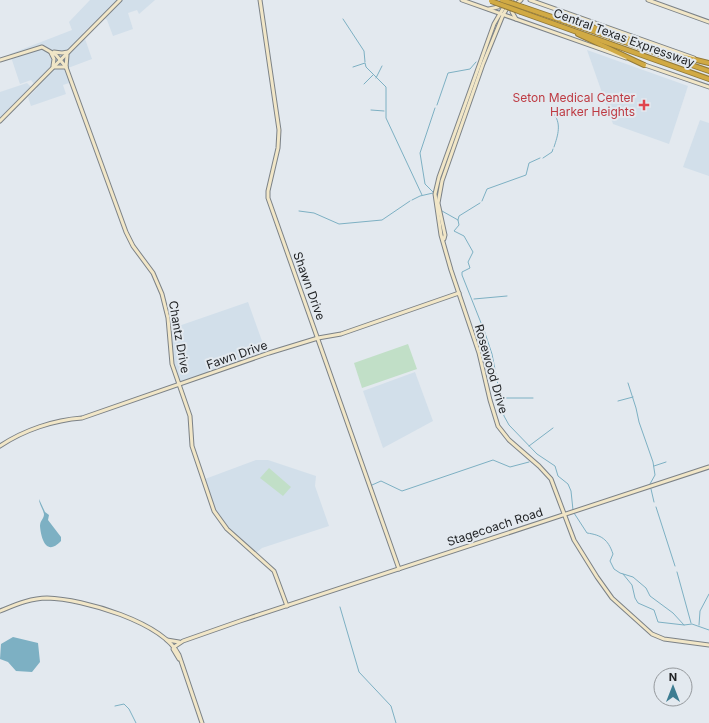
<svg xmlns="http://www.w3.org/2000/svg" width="709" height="723" font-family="Inter,sans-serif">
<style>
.built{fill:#d2dfea}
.green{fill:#c1dfc7}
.water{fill:#7db0c3}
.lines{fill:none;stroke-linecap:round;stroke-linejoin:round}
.stream{stroke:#7db0c3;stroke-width:1}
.secondary-casing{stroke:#7c8287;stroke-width:5}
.highway-casing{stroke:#937a38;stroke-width:6}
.secondary{stroke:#f1e6c7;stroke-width:3}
.highway{stroke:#d1aa44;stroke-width:4}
.highway-bridge-casing{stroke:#937a38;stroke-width:6;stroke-linecap:butt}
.highway-bridge{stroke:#d1aa44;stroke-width:4}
.health-dot{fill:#e0444e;stroke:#e3e9ef;stroke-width:1.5}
.labels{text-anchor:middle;stroke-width:4;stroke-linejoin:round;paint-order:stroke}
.street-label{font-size:12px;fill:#1f2123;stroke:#e3e9ef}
.health-label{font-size:12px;fill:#be3a42;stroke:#e3e9ef;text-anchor:end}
</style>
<rect width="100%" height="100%" fill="#e3e9ef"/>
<g class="built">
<polygon points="90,0 155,0 139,14 137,10 128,13 133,29 113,36 107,20 102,15 83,33 92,59 68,68 72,82 63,85 66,94 31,106 28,97 37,88 31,80 20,84 10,54 72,30 69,22"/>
<polygon points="587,50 688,86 669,144 613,124"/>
<polygon points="27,83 31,87 0,118 0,92"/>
<polygon points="700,120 709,123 709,176 683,167"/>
<polygon points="248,302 266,352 179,383 172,360 170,329"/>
<polygon points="415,372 433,421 383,448 363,391"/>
<polygon points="256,460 268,460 316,476 315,486 329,526 262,548 256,553 229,529 218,516 205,479"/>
</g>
<g class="green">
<polygon points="408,344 417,369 362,388 354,363"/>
<polygon points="269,468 291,487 283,496 260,478"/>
</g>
<g class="water">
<path d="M39 499 45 512 49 515 48 520 61 537V541C46 557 41 538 40 526 40 520 44 519 44 514 43 509 39 504 39 499Z"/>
<polygon points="13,637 38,643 40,662 32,672 16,671 8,662 0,659 1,644"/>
</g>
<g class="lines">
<g class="stream">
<polyline points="343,19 364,51 365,62"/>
<polyline points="353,67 365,63 366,67 386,87 386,118 422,195"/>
<polyline points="376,78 382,66"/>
<polyline points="364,84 373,75"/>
<polyline points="437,105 448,73 470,69 476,62"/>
<polyline points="371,110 384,111"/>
<path d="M553 113C562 123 558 135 554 147"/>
<polyline points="543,158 552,152 553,149"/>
<polyline points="434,193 425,184 420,153 435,108"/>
<polyline points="412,200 420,196 433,193"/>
<polyline points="482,201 487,189 526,175 529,163 540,158"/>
<polyline points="299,211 314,213 339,224 382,220 410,201"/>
<polyline points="442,211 458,220 459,225 454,231 464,236 473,252 468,262 470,268 462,272 462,275 485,333 492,354 504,416 509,425 537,454 555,466 558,476 568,484 571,491 573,510"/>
<polyline points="458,220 459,216 480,203"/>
<polyline points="474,299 507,296"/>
<polyline points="628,383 636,408 639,422 653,462 655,475 650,484"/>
<polyline points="501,398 533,398"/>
<polyline points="618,401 633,397"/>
<polyline points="529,446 553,428"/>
<polyline points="654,466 666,462"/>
<polyline points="372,485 381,481 402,491 493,460 510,467 529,462"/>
<polyline points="651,489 654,502"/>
<polyline points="656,507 675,566"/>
<path d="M574 513 587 533C601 535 608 539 613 554L610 561 614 569 620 573 633 577 646 588 650 596 673 613 684 625 692 624 709 630"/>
<polyline points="677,572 691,623"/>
<polyline points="623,574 632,585 635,598 638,603 654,610 658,622 684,625"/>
<polyline points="340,607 359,672 391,706 396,723"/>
<polyline points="699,625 700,611 709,594"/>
<polyline points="115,706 124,704 129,709 136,723"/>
</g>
<defs>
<g id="secondary">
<polyline points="260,0 279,130 278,148 268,191 268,198 399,569"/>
<polyline points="462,0 626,58"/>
<polyline points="508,0 494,24 439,177 435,194 441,235 451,270 479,353 490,400 498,426 509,440 539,466 551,479 574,540 597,577 612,598 652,634 664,639 709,645"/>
<polyline points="530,0 694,58"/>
<polyline points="648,0 709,22"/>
<polyline points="489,9 498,7 500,3"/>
<polyline points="516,19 512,12 514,6 521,0"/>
<polyline points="54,52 62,53 68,52"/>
<polyline points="51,53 54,59 53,66"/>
<polyline points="0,60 42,47 56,55 66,67 126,232 133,246 153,273 162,294 168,318 172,364 190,416 192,446 214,511 227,529 274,571 287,606"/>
<polyline points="642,64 709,87"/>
<polyline points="55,67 66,67"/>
<polyline points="66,67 67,55"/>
<polyline points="0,121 120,0"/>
<polyline points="444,239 445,235 438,203 442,181 483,64 503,15 512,0"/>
<path d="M0 446C24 430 54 420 82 418L269 353 318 338 341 334 459 293"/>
<path d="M0 611C15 605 31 598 47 598 84 599 162 622 179 655L202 723"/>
<polyline points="167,640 179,642"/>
<polyline points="174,647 183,641 240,621 709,467"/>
<polyline points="174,647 173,649 179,659"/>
</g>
<g id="highway">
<polyline points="523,7 709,71"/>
<polyline points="521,12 709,79"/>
<polyline points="566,20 609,32 672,54 709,63"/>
<polyline points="578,34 644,65"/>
</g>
</defs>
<use href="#secondary" class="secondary-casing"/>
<use href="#highway" class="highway-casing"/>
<use href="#secondary" class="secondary"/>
<use href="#highway" class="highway"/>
<defs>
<g id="highway-bridge">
<polyline points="502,0 523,7"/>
<polyline points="491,1 521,12"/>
</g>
</defs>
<use href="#highway-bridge" class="highway-bridge-casing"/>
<use href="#highway-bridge" class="highway-bridge"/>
</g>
<path class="health-dot" d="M642 99h4v4h4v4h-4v4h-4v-4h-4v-4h4z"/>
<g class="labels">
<g class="street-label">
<text transform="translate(624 38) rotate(20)" y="4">Central Texas Expressway</text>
<text transform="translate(309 286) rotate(70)" y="4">Shawn Drive</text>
<text transform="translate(179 337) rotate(80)" y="4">Chantz Drive</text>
<text transform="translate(237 355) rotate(-19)" y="4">Fawn Drive</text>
<text transform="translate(491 369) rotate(74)" y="4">Rosewood Drive</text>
<text transform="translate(495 527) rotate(-18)" y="4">Stagecoach Road</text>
</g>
<g class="health-label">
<text x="635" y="102">Seton Medical Center<tspan x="635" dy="14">Harker Heights</tspan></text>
</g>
</g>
<g transform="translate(673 687)"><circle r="19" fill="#e3e9ef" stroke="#95999d"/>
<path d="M0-3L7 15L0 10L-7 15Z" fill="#3e7d92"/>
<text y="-6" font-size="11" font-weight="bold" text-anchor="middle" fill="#1f2123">N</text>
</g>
</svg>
